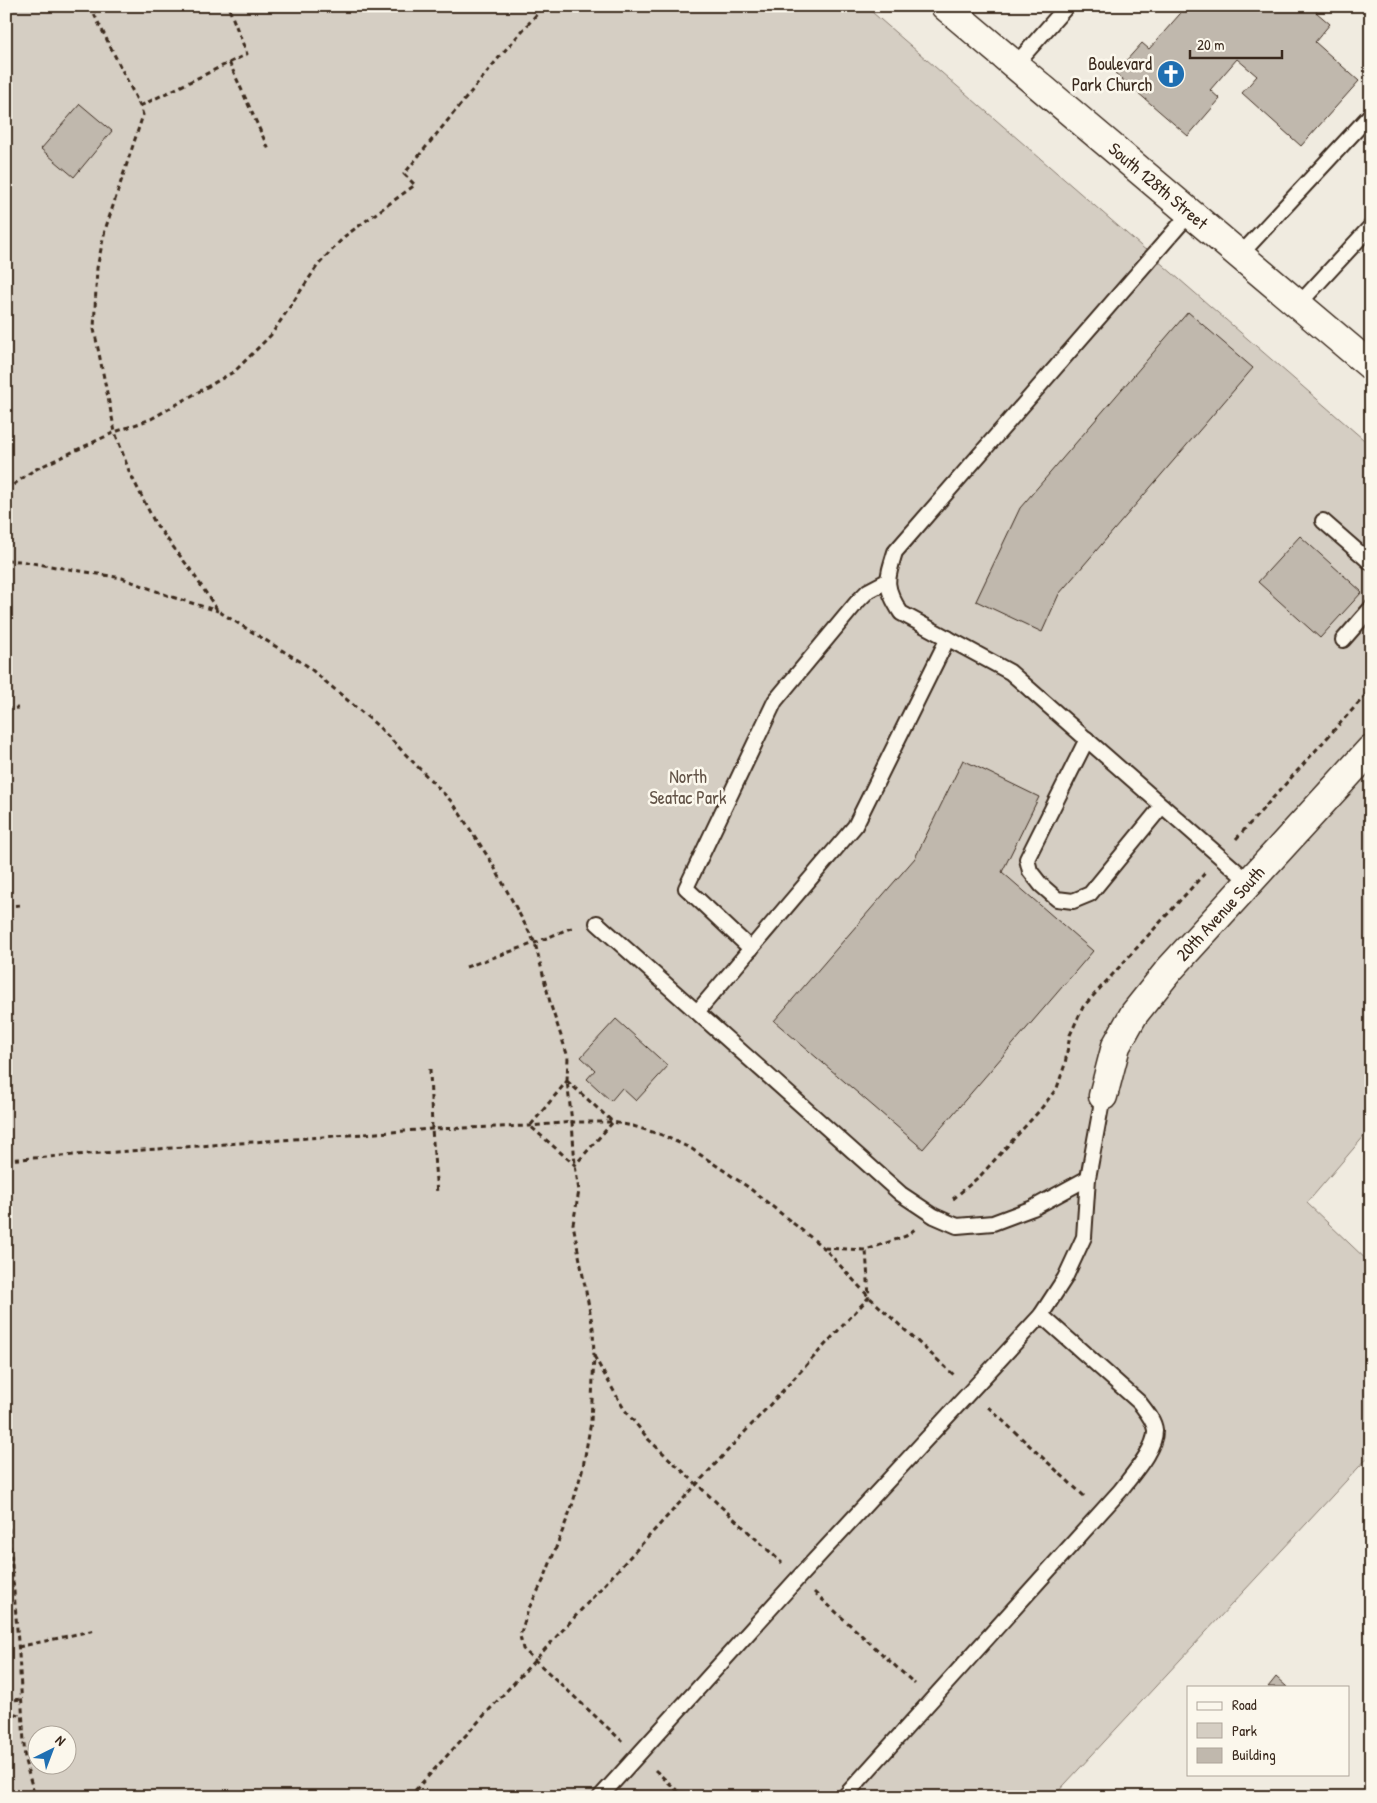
<svg xmlns="http://www.w3.org/2000/svg" width="1377" height="1803" font-family="'Patrick Hand',sans-serif">
<style>
.green{fill:#d5cec3;stroke:#887c70;fill-rule:evenodd}
.building{fill:#c0b8ad;stroke:#3b2a1e}
.lines{fill:none;stroke-linecap:round;stroke-linejoin:round}
.lane-casing{stroke:#3b2a1e;stroke-width:18}
.street-casing{stroke:#3b2a1e;stroke-width:31}
.secondary-casing{stroke:#3b2a1e;stroke-width:31}
.path{stroke:#3b2a1e;stroke-width:3;stroke-dasharray:5 4;stroke-linecap:butt}
.lane{stroke:#fbf7ec;stroke-width:14}
.street{stroke:#fbf7ec;stroke-width:28}
.secondary{stroke:#fbf7ec;stroke-width:28}
.labels{text-anchor:middle;stroke-width:5;stroke-linejoin:round;paint-order:stroke}
.poi-label{font-size:18px;fill:#3b2a1e;stroke:#fbf7ec;text-anchor:end}
.street-label{font-size:18px;fill:#3b2a1e;stroke:#fbf7ec}
.park-label{font-size:18px;fill:#625347;stroke:#fbf7ec}
</style>
<rect width="100%" height="100%" fill="#f0ebe0"/>
<filter id="ink" filterUnits="userSpaceOnUse"><feTurbulence type="fractalNoise" baseFrequency=".02" numOctaves="2"/><feDisplacementMap in="SourceGraphic" scale="10" xChannelSelector="R" yChannelSelector="G"/><feConvolveMatrix kernelMatrix="1 2 1 2 8 2 1 2 1" color-interpolation-filters="sRGB"/></filter>
<g filter="url(#ink)">
<path class="green" d="M6 6H865L1371 446V1128L1307 1203 1371 1264V1454L1053 1797H6ZM38 1736H68V1766H38Z"/>
<g class="building">
<polygon points="1187,6 1321,6 1316,12 1330,24 1315,42 1359,81 1301,146 1242,93 1257,76 1237,59 1210,90 1220,99 1188,136 1115,73 1142,43 1149,49"/>
<polygon points="80,104 112,131 74,177 41,149"/>
<polygon points="1188,312 1253,368 1059,594 1042,632 976,601 1020,508"/>
<polygon points="1300,536 1362,592 1320,638 1258,582"/>
<polygon points="963,760 1039,797 1002,872 1093,951 923,1149 774,1021 915,858"/>
<polygon points="616,1019 668,1066 636,1101 622,1088 611,1101 587,1079 595,1070 581,1057"/>
<polygon points="1276,1677 1287,1687 1268,1687"/>
</g>
<g class="lines">
<defs>
<g id="lane">
<polyline points="1015,65 1067,6"/>
<path d="M1190 213 895 552C886 581 884 587 901 613L1010 672 1249 882"/>
<polyline points="1240,255 1371,114"/>
<polyline points="1298,305 1371,226"/>
<polyline points="1323,521 1371,563"/>
<polyline points="1343,640 1371,608"/>
<polyline points="1087,739 1027,859 1030,871 1041,885 1057,899 1073,901 1090,894 1162,806"/>
<polyline points="597,923 901,1194 934,1216 957,1226 993,1223 1033,1208 1088,1178"/>
<polyline points="751,949 686,888 775,701 858,601 868,591 887,581"/>
<polyline points="697,1012 855,826 948,638"/>
<polyline points="600,1797 798,1578 1041,1315 1065,1278 1084,1237 1088,1178 1103,1096"/>
<path d="M844 1797 1120 1491C1131 1476 1156 1449 1155 1430 1154 1420 1145 1410 1139 1402L1041 1315"/>
</g>
<g id="street">
<path id="s1" d="M1103 1096 1116 1046 1134 1014 1169 970 1371 749"/>
</g>
<g id="secondary">
<path id="s2" d="M945 6 1371 366"/>
</g>
</defs>
<use href="#lane" class="lane-casing"/>
<use href="#street" class="street-casing"/>
<use href="#secondary" class="secondary-casing"/>
<g class="path">
<polyline points="90,6 140,106 143,115 105,230 97,268 94,329 115,432 129,471 155,523 190,569 218,611 306,665 378,726 453,803 492,863 535,943 551,1006 568,1057 567,1081 572,1122 613,1122 633,1126 662,1135 692,1149 748,1187 824,1248 869,1297 954,1375"/>
<polyline points="6,10 21,6"/>
<polyline points="229,62 269,150"/>
<polyline points="140,106 247,54 228,6"/>
<polyline points="6,490 34,470 115,432 151,419 235,371 271,335 318,265 345,236 415,185 404,174 501,55 544,6"/>
<polyline points="6,560 20,561 122,578 172,597 218,611"/>
<polyline points="6,709 18,708"/>
<polyline points="1236,839 1371,689"/>
<polyline points="6,906 22,905"/>
<polyline points="466,967 535,943 568,929 575,927"/>
<polyline points="430,1069 432,1129 437,1194"/>
<polygon points="567,1081 613,1122 575,1165 530,1126"/>
<polyline points="6,1160 432,1129 530,1126 572,1122 575,1165 579,1191 573,1224 593,1328 594,1356 591,1422 583,1467 572,1506 544,1579 528,1610 520,1636 523,1649 622,1741"/>
<polyline points="953,1199 981,1175 1040,1110 1057,1088 1065,1064 1070,1035 1083,1007 1205,873"/>
<polyline points="824,1248 866,1250 906,1236 915,1229"/>
<polyline points="594,1356 624,1409 649,1440 782,1563"/>
<polyline points="988,1407 1084,1496"/>
<polyline points="6,1492 19,1654 25,1761 34,1793 37,1797"/>
<polyline points="814,1592 915,1684"/>
<polyline points="18,1647 95,1630"/>
<polyline points="6,1701 21,1699"/>
<polyline points="6,1711 22,1716"/>
<polyline points="655,1770 684,1797"/>
<polyline points="409,1797 869,1297 866,1250"/>
</g>
<use href="#lane" class="lane"/>
<use href="#street" class="street"/>
<use href="#secondary" class="secondary"/>
</g>
</g>
<defs>
<symbol id="church-disc" viewBox="-11 -11 22 22"><circle r="9.5" fill="#1f6fb2" stroke="#fbf7ec"/><path d="M-1.2-6h2.4v3.5h3.3v2.4h-3.3V6h-2.4V-.1h-3.3v-2.4h3.3Z" fill="#fff"/></symbol>
</defs>
<g fill-rule="evenodd">
<use href="#church-disc" x="1155" y="58" width="32" height="32"/>
</g>
<g class="labels">
<g class="poi-label">
<text x="1152" y="70">Boulevard<tspan x="1152" dy="21">Park Church</tspan></text>
</g>
<g class="street-label">
<text dy="6" stroke="none"><textPath href="#s2" startOffset="279">South 128th Street</textPath></text>
<text dy="6" stroke="none"><textPath href="#s1" startOffset="221">20th Avenue South</textPath></text>
</g>
<g class="park-label">
<text x="688" y="783">North<tspan x="688" dy="21">Seatac Park</tspan></text>
</g>
</g>
<rect width="1377" height="1803" fill="none" stroke="#fbf7ec" stroke-width="25"/>
<rect x="12" y="12" width="1352" height="1778" fill="none" stroke="#3b2a1e" stroke-width="2" filter="url(#ink)"/>
<rect x="1187" y="1686" width="162" height="90" fill="#fbf7ec" stroke="#aea59a"/>
<rect x="1197" y="1702" width="25" height="8" fill="#fbf7ec" stroke="#aea59a"/>
<text x="1232" y="1710" font-size="15" fill="#3b2a1e">Road</text>
<rect x="1197" y="1723" width="25" height="15" fill="#d5cec3" stroke="#aea59a"/>
<text x="1232" y="1736" font-size="15" fill="#3b2a1e">Park</text>
<rect x="1197" y="1748" width="25" height="15" fill="#c0b8ad" stroke="#aea59a"/>
<text x="1232" y="1760" font-size="15" fill="#3b2a1e">Building</text>
<g transform="translate(52 1750) rotate(42)"><circle r="24" fill="#fbf7ec" stroke="#aea59a"/>
<path d="M0-4L9 19L0 12L-9 19Z" fill="#1f6fb2"/>
<text y="-8" font-size="14" font-weight="bold" text-anchor="middle" fill="#3b2a1e">N</text>
</g>
<path d="M1190 50v8h92v-8" fill="none" stroke="#3b2a1e" stroke-width="2.5"/>
<text x="1197" y="50" font-size="15" fill="#3b2a1e" stroke="#fbf7ec" stroke-width="4" paint-order="stroke">20 m</text>
</svg>
